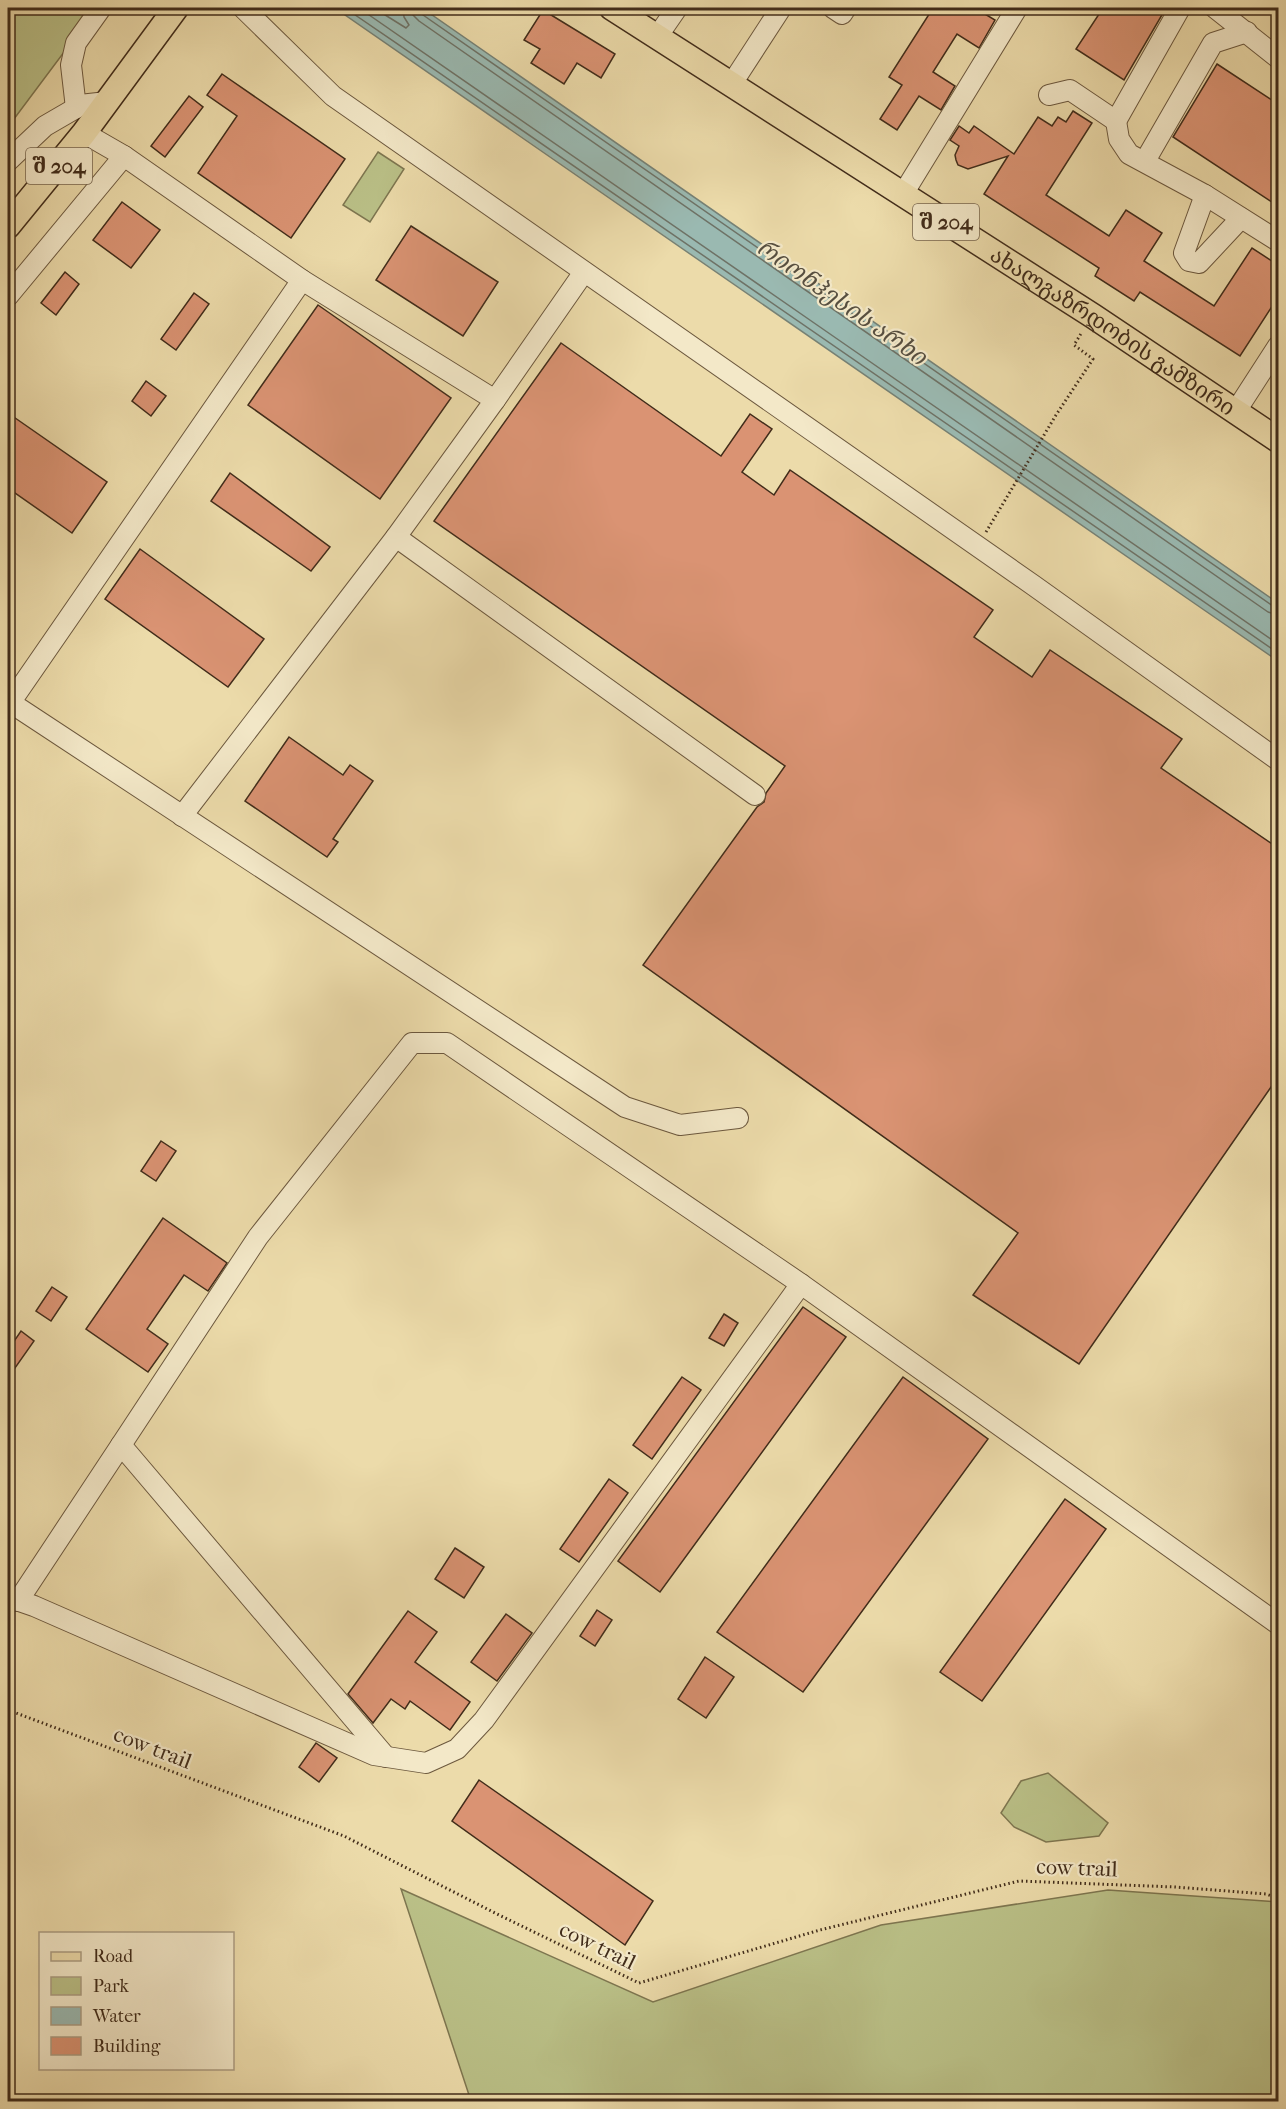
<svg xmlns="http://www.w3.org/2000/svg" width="1286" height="2109" font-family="'IM FELL French Canon','Noto Serif Georgian',serif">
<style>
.green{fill:#bac087;stroke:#7e7650;stroke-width:1.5}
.water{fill:#9ab9b1;stroke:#768175;stroke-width:1.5}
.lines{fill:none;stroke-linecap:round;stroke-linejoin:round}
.shore{stroke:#6e7266;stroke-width:1.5}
.building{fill:#da9373;stroke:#412c1a;stroke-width:1.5}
.minor-casing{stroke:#6c583e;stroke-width:22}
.major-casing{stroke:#412c1a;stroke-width:27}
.path{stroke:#412c1a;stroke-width:3;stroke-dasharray:1.5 3;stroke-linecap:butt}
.minor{stroke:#f3e8c8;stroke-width:20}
.major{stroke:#ecdbaa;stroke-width:24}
.labels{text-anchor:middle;stroke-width:4.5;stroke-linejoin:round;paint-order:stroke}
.shield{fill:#f3e8c8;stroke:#76644e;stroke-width:1.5}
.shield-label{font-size:21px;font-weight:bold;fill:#412c1a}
.street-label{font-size:22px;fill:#412c1a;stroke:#f3e8c8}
.water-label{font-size:24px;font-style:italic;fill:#574f40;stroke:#f3e8c8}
</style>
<rect width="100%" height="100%" fill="#ecdbaa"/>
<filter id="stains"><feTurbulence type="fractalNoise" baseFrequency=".00333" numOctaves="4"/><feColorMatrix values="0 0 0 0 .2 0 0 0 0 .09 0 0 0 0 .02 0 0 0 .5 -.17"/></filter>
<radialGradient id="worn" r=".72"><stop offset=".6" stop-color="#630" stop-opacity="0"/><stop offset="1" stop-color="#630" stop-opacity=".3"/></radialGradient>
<g class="green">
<polygon points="8,8 97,8 8,127"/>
<polygon points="378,152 404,169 370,222 343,205"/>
<polygon points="1048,1773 1108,1823 1099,1836 1046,1842 1014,1827 1001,1813 1021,1781"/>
<polygon points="401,1889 653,2002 881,1925 1108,1890 1278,1902 1278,2101 471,2101"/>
</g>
<path class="water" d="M335 8H422L1278 603V661C963 444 650 224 335 8Z"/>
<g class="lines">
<g class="shore">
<path d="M345 8C657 222 967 439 1278 653"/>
<path d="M359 8C666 219 971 433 1278 644"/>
<polyline points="374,8 406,28 409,25 404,17 403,8"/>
<polyline points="412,8 413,15 419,21 1268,612 1278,615"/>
<polyline points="420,8 423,15 1273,606 1278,608"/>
</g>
</g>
<g class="building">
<polygon points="933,8 975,8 995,20 979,48 957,34 933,72 955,86 941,110 919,96 897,130 880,119 902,85 889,77"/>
<polygon points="1103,8 1166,8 1124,80 1076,49"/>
<polygon points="543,10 615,54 601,78 577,63 564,84 531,63 540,49 524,40"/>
<polygon points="1217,64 1278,104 1278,206 1173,137"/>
<polygon points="222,74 345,159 291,238 198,173 237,116 207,95"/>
<polygon points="189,96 203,107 165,157 151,146"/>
<polygon points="1073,111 1092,123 1046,195 1109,236 1126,210 1162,233 1144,261 1214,306 1252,248 1278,265 1278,297 1240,356 1140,292 1134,301 1095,276 1099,268 984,194 1008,156 968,169 958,165 956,160 955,155 959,146 950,140 959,126 969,133 974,126 1014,154 1038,117 1052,126 1058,117 1066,122"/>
<polygon points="122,202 160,230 131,268 93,240"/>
<polygon points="411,226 498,282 463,336 376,280"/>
<polygon points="65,272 79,284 56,315 41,303"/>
<polygon points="194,293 209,304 176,350 161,339"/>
<polygon points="318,305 451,398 380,499 248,405"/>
<polygon points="561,343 721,456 750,414 772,429 742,472 774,495 790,470 993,610 974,637 1032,677 1050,650 1182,739 1161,768 1278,848 1278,1077 1079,1364 973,1295 1018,1233 643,965 757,807 764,802 766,793 785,766 434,521"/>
<polygon points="146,381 166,396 151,416 132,401"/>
<polygon points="8,413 107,482 72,533 8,488"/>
<polygon points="230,473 330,547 311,571 211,501"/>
<polygon points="140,549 264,639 228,687 105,599"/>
<polygon points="289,737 343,775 350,765 373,781 333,839 338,842 327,857 245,801"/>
<polygon points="161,1141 176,1151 156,1181 141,1171"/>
<polygon points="163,1218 227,1263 208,1291 184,1275 147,1329 168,1344 148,1372 86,1329"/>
<polygon points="52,1287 67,1297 51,1321 36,1311"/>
<polygon points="803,1307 846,1337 660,1592 618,1561"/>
<polygon points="724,1314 738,1323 724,1346 709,1338"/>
<polygon points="21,1331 34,1341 8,1378 8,1350"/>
<polygon points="682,1377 701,1390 652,1459 633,1445"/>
<polygon points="903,1377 988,1439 803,1692 717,1632"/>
<polygon points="609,1479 628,1493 579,1562 560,1549"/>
<polygon points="1065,1499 1106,1529 982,1701 940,1672"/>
<polygon points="455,1548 484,1567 464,1598 435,1579"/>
<polygon points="597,1610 612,1620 595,1646 580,1636"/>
<polygon points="408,1611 437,1632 415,1662 470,1702 450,1730 410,1701 405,1709 391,1699 373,1723 348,1694"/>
<polygon points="506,1614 532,1633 497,1681 471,1662"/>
<polygon points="705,1657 734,1677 706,1718 678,1699"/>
<polygon points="316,1743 337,1758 319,1782 299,1767"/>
<polygon points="479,1780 653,1901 625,1945 452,1821"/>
</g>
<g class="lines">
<defs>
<g id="minor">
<polyline points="243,8 333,96 1033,585 1278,760"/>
<polyline points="833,8 842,14 846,8"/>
<polyline points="1215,8 1278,58"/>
<polyline points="657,37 677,8"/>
<polyline points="731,85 781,8"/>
<polyline points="1049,95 1070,90 1116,121 1180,8"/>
<polyline points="76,108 71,65 76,43 101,8"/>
<polyline points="1116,121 1119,139 1129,154 1205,195 1278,241"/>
<polyline points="84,133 124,156 302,280 495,400 396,537 182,816"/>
<polyline points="8,161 45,126 76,108 80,105 107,102"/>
<polyline points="1145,161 1213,43 1247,32"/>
<polyline points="903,194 1017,8"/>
<polyline points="1205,195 1184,253 1189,261 1199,263 1241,218"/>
<polyline points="8,296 124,156"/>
<polyline points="495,400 584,272"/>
<polyline points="1236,411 1278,346"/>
<polyline points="396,537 755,795"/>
<polyline points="8,701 625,1107 680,1125 738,1118"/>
<polyline points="10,703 302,280"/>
<polyline points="8,1597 34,1606 374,1755 426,1763 457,1749 484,1720 801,1284"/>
<polyline points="18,1601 121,1445"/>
<polyline points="386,1757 121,1445 258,1237 412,1043 447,1043 801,1284 1278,1624"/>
</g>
<g id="major">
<path id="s1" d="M612 8 1093 316 1278 440"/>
<polyline points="8,226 84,133 176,8"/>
</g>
</defs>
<use href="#minor" class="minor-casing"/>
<use href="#major" class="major-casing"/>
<g class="path">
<polyline points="986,532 1056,415 1093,359 1074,345 1082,332"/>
<polyline points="8,1710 344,1836 499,1915 639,1983 820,1930 1019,1881 1175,1887 1266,1894 1278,1898"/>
</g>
<use href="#minor" class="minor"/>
<use href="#major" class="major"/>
</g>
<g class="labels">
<g class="shield">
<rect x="26" y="148" width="66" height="36" rx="4.5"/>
<rect x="913" y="204" width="66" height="36" rx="4.5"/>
</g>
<g class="shield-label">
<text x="59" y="173">შ 204</text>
<text x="946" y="229">შ 204</text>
</g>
<g class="street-label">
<text dy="8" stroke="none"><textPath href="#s1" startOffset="596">ახალგაზრდობის გამზირი</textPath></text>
<text transform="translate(153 1747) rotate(21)" y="8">cow trail</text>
<text transform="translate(1077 1867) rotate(2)" y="8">cow trail</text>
<text transform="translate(598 1945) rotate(26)" y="8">cow trail</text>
</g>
<g class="water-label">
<text transform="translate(842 302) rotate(35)" y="8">რიონჰესის არხი</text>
</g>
</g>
<rect width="1286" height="2109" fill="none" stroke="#ecdbaa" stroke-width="30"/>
<rect x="9" y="9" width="1268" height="2091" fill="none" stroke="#412c1a" stroke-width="3"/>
<rect x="15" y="15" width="1256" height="2079" fill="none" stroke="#412c1a" stroke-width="1.5"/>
<rect x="39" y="1932" width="195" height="138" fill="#f3e8c8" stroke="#ac9d82" stroke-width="1.5"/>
<rect x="51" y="1952" width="30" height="9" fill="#ecdbaa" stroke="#ac9d82" stroke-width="1.5"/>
<text x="93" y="1962" font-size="18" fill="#412c1a">Road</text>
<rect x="51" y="1977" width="30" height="18" fill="#bac087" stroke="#ac9d82" stroke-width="1.5"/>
<text x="93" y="1992" font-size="18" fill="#412c1a">Park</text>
<rect x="51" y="2007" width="30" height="18" fill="#9ab9b1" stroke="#ac9d82" stroke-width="1.5"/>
<text x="93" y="2022" font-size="18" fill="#412c1a">Water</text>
<rect x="51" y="2037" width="30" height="18" fill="#da9373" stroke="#ac9d82" stroke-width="1.5"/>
<text x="93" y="2052" font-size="18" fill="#412c1a">Building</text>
<rect width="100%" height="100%" filter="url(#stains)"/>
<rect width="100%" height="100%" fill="url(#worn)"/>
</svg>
